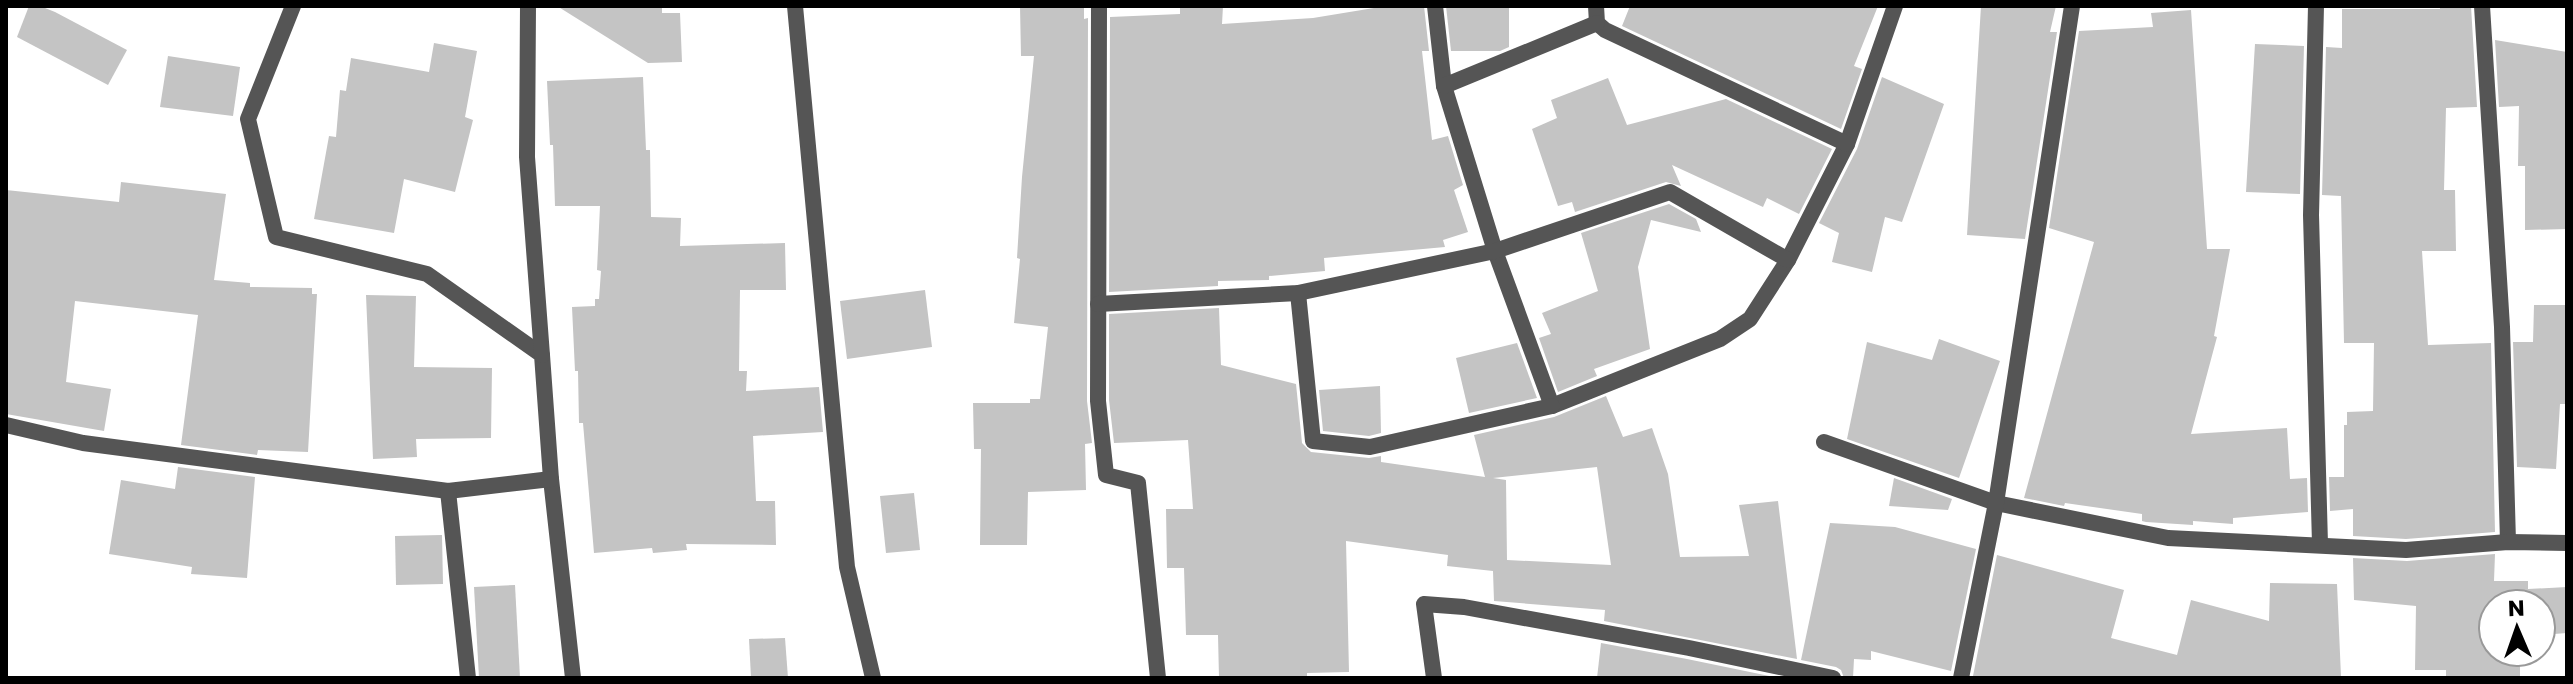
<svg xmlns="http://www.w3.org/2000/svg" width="2573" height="684" viewBox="0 0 2573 684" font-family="Poppins,sans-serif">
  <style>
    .building { fill: #c4c4c4; fill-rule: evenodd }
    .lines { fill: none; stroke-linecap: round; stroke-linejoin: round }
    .minor { stroke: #555; stroke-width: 16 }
  </style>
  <rect width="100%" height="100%" fill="#fff"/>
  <g class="building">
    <polygon points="29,6 40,6 55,12 127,50 108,85 17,37"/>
    <polygon points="557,6 662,6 662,13 680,13 682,62 648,63"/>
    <polygon points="1020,6 1084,6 1084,19 1088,18 1087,401 1092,443 1085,444 1086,490 1028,492 1027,545 980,545 981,449 974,449 973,403 1030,403 1030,399 1040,399 1048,327 1014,323 1020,259 1017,258 1022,177 1034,56 1021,56"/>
    <polygon points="1180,6 1223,6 1222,24 1313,18 1386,6 1424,6 1429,51 1422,51 1432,140 1448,136 1463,185 1454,190 1468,232 1443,240 1445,247 1324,258 1325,271 1269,276 1269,280 1218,281 1218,286 1109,292 1110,17 1180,14"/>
    <polygon points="1446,6 1509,6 1509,47 1500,51 1451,51"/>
    <polygon points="1630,6 1878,6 1854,66 1862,69 1841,129 1622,26"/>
    <polygon points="1981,6 2056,6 2050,32 2057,32 2025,239 1967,235"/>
    <polygon points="2440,6 2471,6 2477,107 2446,108 2444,190 2455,190 2456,251 2422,251 2428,345 2491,343 2495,532 2406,539 2353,536 2353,509 2330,511 2329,477 2344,477 2344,425 2347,425 2347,412 2373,411 2374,343 2344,343 2341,196 2322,195 2326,47 2342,48 2342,9 2440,9"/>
    <polygon points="2191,10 2207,249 2230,249 2214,336 2217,337 2191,434 2287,428 2290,479 2307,478 2308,512 2233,518 2233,524 2193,521 2193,525 2146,522 2142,521 2142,514 2065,503 2064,506 2024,498 2094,242 2049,228 2079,31 2153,27 2151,13"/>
    <polygon points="2495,40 2567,52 2567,229 2525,230 2525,166 2518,166 2519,106 2499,107"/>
    <polygon points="434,43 477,51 465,117 473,120 455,192 404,179 394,233 314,219 329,136 336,137 340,90 346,91 351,58 429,72"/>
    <polygon points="2255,44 2304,46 2300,194 2246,192"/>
    <polygon points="168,56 240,67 233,116 160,107"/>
    <polygon points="643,77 646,150 650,150 651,217 681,218 680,246 785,243 786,290 740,290 739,371 747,371 746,391 819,387 823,432 753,436 756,501 775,501 776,545 686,544 687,550 653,553 652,548 594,553 583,423 579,423 578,371 575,371 572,307 595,306 595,299 599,299 601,271 597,270 600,206 555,206 553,145 550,145 547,81"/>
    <polygon points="1882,77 1944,104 1902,222 1885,217 1872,272 1832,262 1839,233 1819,223 1857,149"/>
    <polygon points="1608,78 1627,125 1726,99 1832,149 1799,214 1767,198 1763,207 1672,165 1681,186 1666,182 1575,212 1572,202 1558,206 1532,129 1557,118 1551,100"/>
    <polygon points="121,182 226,194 214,280 250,283 250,287 312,288 312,294 317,294 308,452 258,450 257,455 181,445 198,315 75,301 66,382 111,389 104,431 6,414 6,190 119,202"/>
    <polygon points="1669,204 1696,219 1701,232 1651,220 1638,267 1650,349 1594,369 1597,376 1558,392 1539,338 1551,334 1542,313 1598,291 1581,233"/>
    <polygon points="925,290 932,347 847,359 840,301"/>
    <polygon points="366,295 416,296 414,367 492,368 491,438 416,439 417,457 373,459"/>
    <polygon points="2534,305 2567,305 2567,404 2560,404 2556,469 2517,467 2513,342 2533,342"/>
    <path d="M 1219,308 L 1221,365 L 1296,384 L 1302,443 L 1311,452 L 1369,458 L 1381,456 L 1381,462 L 1485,477 L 1474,435 L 1554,417 L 1606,396 L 1623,437 L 1652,428 L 1668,474 L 1680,557 L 1749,556 L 1739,505 L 1778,501 L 1797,659 L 1604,621 L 1605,610 L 1494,601 L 1493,571 L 1447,566 L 1448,555 L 1346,541 L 1349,672 L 1307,673 L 1307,678 L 1219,678 L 1218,635 L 1186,635 L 1184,568 L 1167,568 L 1166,509 L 1193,509 L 1188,440 L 1114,443 L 1109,400 L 1109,314 ZM 1597,467 L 1611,565 L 1507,560 L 1506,480 L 1493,478 Z"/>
    <polygon points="1939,339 2000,361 1959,478 1847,439 1867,342 1932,360"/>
    <polygon points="1517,343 1537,398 1469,413 1456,358"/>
    <polygon points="1380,386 1381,433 1369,436 1323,431 1319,390"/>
    <polygon points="178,467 255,477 247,578 191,574 192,567 109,554 121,480 175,489"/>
    <polygon points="1894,478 1952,499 1948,510 1889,506"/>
    <polygon points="914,493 920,550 886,553 880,496"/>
    <polygon points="1830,523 1895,527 1976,549 1951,671 1871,651 1871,660 1854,659 1853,678 1844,678 1841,670 1836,667 1801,660"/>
    <polygon points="442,535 443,584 396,585 395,536"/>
    <polygon points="2495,554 2494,581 2528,581 2528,589 2567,587 2567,633 2541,635 2541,604 2493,604 2493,652 2520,652 2520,678 2446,678 2446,670 2415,670 2416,606 2354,600 2353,558 2407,561"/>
    <polygon points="1997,555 2124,590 2111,638 2177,655 2191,600 2269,621 2270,583 2337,584 2341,677 1973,676"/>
    <polygon points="515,585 520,678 479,678 474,587"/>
    <polygon points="785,638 788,678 751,678 749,639"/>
    <polygon points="1601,643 1687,659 1779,678 1597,678"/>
  </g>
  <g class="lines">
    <g class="minor">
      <polyline points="293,6 248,119 276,237 427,274 542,355 551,479 573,678"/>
      <polyline points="528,6 527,157 542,355"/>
      <polyline points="795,6 847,567 873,678"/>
      <polyline points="1099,6 1098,401 1106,475 1138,483 1158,678"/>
      <polyline points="1435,6 1444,86 1495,251 1552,406 1720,339 1750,319 1788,260 1847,144 1895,6"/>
      <polyline points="1596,6 1597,23 1605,30 1847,144"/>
      <polyline points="2316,6 2311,215 2320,544"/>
      <polyline points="2482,6 2502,327 2508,542"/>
      <polyline points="1444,86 1597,23"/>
      <polyline points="1298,293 1313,441 1370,447 1552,406"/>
      <polyline points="1098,304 1298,293 1495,251 1670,192 1788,260"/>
      <polyline points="6,425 83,443 448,491 551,479"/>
      <polyline points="1824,442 1996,503 2168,538 2406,550 2508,542 2567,543"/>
      <polyline points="448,491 468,678"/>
      <polyline points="1434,678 1424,604 1464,607 1689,648 1833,678"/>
      <polyline points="1961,678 1996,503 2072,6"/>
    </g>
  </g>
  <rect width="2573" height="684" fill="none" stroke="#000000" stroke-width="16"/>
  <g transform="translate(2517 628) rotate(358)"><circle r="38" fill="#ffffff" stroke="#999999" stroke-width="2"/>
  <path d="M0-6L14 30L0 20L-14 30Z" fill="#000000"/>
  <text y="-12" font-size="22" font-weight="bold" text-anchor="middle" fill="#000000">N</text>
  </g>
</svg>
